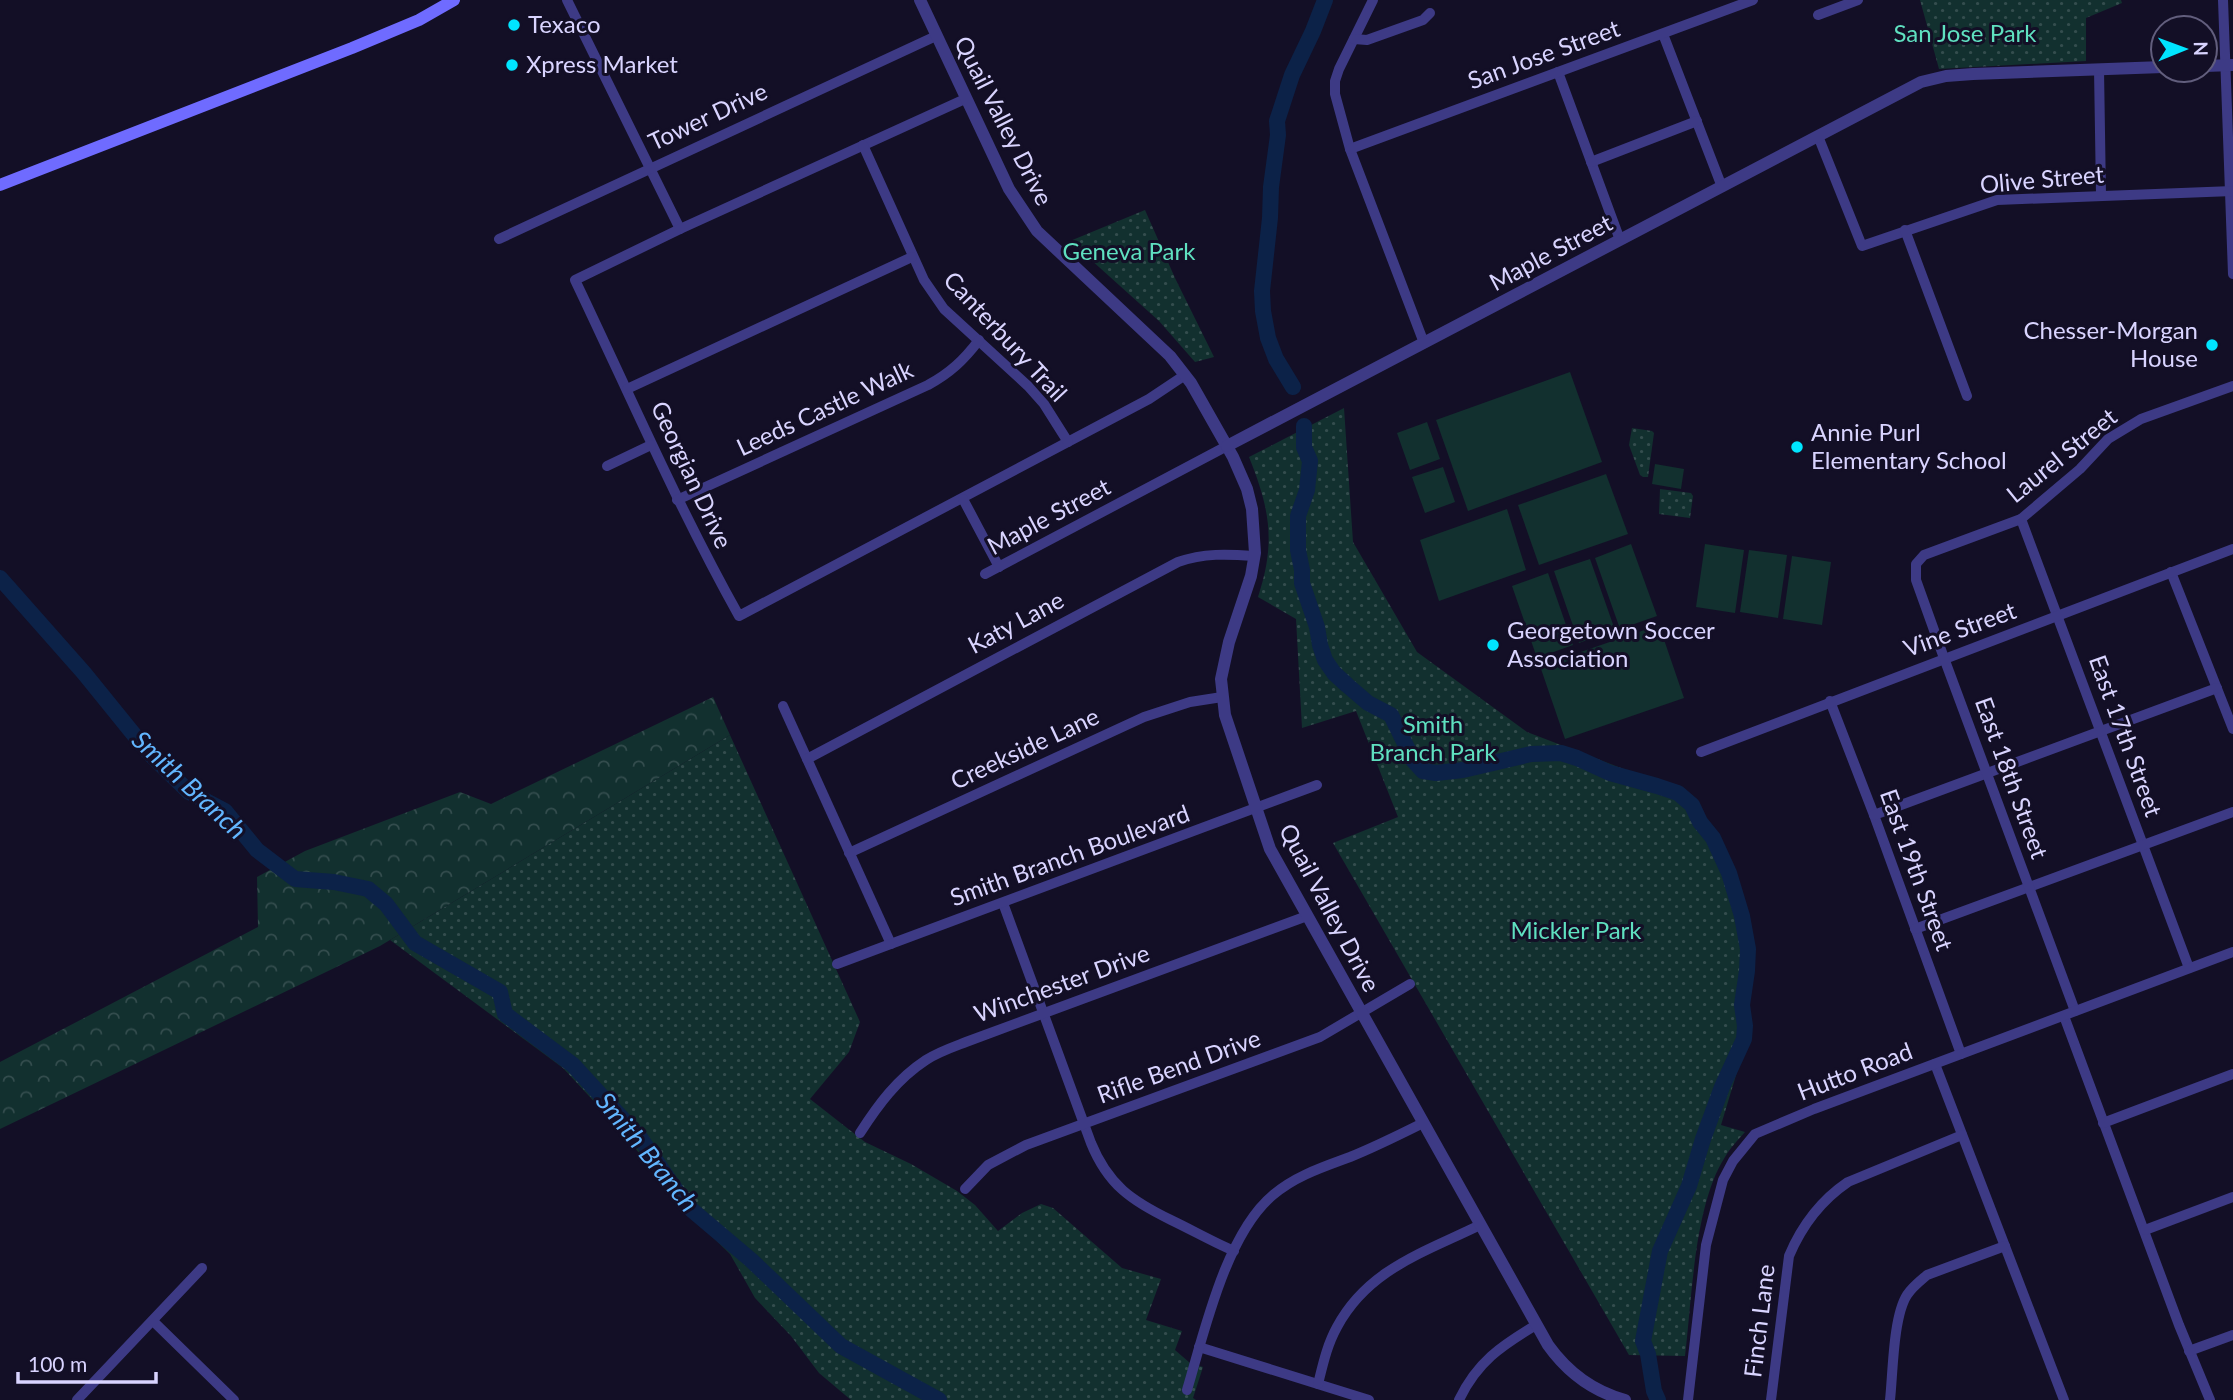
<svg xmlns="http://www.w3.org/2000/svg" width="2233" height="1400" viewBox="0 0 2233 1400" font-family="Lato,sans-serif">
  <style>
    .green { fill: url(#green-dots) }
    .forest { fill: url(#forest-crowns) }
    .pitch { fill: #12302f }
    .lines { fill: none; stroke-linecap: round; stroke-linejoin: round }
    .river { stroke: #0c2248; stroke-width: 16 }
    .minor { stroke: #3d3a85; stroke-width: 10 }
    .tertiary { stroke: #3d3a85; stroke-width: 12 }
    .secondary { stroke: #6f6bff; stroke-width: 12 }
    .poi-dot { fill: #00e5ff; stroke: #130f26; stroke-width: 2.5 }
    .labels { text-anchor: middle; stroke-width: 6; stroke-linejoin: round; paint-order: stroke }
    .poi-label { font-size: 24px; fill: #d9d4ff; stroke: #130f26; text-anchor: start }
    .park-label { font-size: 24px; fill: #5fe0c0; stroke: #130f26 }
    .street-label { font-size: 24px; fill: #d9d4ff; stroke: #130f26 }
    .water-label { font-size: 26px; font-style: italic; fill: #62b6ff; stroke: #130f26 }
  </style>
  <defs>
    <pattern id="green-dots" width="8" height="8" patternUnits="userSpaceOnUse" patternTransform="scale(1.75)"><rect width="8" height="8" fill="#12302f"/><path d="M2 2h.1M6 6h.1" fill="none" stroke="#344d4e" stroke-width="1.8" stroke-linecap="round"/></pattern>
    <pattern id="forest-crowns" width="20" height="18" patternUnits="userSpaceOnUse" patternTransform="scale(1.75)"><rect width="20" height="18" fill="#12302f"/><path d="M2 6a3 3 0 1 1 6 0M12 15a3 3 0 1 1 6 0" fill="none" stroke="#344d4e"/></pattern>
  </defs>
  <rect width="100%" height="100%" fill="#130f26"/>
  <g class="green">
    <polygon points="1920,0 2121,0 2122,3 2086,18 2086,61 1939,69"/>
    <polygon points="1145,210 1175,278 1214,357 1195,362 1159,321 1070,241"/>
    <path d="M 1344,408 L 1353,542 L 1417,652 L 1527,732 L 1676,789 L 1711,828 L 1733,873 L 1751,940 L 1749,1032 L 1721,1125 L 1745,1132 C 1738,1140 1730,1148 1725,1157 C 1694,1205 1692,1299 1685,1356 L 1629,1355 L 1333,843 L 1398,817 L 1356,711 L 1302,728 L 1296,619 L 1258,597 C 1276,543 1270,509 1249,457 Z"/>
    <polygon points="1632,428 1652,431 1654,433 1648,477 1643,477 1640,475 1629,445"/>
    <polygon points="1660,489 1691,493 1693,496 1690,518 1659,514"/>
    <polygon points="730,735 860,1022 849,1052 810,1099 865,1142 911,1164 957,1191 975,1205 998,1231 1022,1213 1041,1204 1053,1208 1122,1268 1161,1279 1146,1320 1182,1331 1175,1350 1190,1363 1203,1367 1193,1398 1196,1400 851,1400 819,1373 791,1336 755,1298 730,1254 673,1199 627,1137 563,1068 390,940"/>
  </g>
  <polygon class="forest" points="713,697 730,735 380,946 0,1129 0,1062 258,927 257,877 305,851 460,792 491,804"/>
  <g class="pitch">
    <polygon points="1570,372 1602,462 1468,511 1436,420"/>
    <polygon points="1427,422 1440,459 1410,470 1397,433"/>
    <polygon points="1655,464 1684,469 1681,489 1652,484"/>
    <polygon points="1443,467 1455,502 1425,513 1412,477"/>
    <polygon points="1606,474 1628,534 1539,565 1518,505"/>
    <polygon points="1507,509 1526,570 1439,601 1420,540"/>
    <polygon points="1631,544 1657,616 1620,629 1595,558"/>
    <polygon points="1705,544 1744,550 1735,613 1696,607"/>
    <polygon points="1749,550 1787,555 1778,618 1740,612"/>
    <polygon points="1792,556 1831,562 1822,625 1783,619"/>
    <polygon points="1590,559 1615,630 1579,643 1554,571"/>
    <polygon points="1548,573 1573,645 1537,658 1512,586"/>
    <polygon points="1659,625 1684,698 1565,739 1540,666"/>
  </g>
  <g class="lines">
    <g class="river">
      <polyline points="1293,387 1276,359 1268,338 1263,311 1262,291 1270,218 1271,187 1278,135 1277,121 1292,75 1313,31 1325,0"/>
      <polyline points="1304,426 1304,447 1310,461 1307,490 1298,516 1298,550 1302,570 1302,583 1317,627 1320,645 1325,660 1334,673 1347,685 1368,703 1391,715 1413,760 1423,771 1436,773 1463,770 1531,754 1561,753 1577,758 1610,773 1657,786 1678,793 1692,805 1700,822 1713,838 1729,873 1742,916 1748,949 1747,971 1742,1005 1745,1026 1744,1039 1722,1087 1703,1139 1689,1186 1660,1251 1643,1341 1648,1354 1654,1391 1658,1400"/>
      <polyline points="0,578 84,673 148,752 189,792 225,811 257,850 295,879 334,882 368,889 386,904 415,943 500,992 505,1014 573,1065 641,1139 686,1205 751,1260 841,1346 939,1400"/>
    </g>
    <g class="minor">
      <polyline points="567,0 680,229"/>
      <polyline points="1373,0 1339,69 1335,81 1335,94 1350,149 1424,343"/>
      <polyline points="2223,0 2233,274"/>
      <polyline points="1818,15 1858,0"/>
      <polyline points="1663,34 1722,187"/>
      <polyline points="1354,39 1367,40 1423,20 1430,13"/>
      <polyline points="2099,69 2101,195"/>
      <polyline points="1558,72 1620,240"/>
      <path d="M 965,99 L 680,229 L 575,280 C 629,393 678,507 739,616 L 1149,399 L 1185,375"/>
      <polyline points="1818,136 1862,246 1997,200 2233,191"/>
      <polyline points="863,145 924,280 944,309 1028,386 1044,404 1068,442"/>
      <polyline points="1350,149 1753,0"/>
      <polyline points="1591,162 1697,121"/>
      <polyline points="1905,230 1967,396"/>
      <polyline points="499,239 936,36"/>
      <polyline points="627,389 912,257"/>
      <polyline points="607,466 651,445"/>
      <polyline points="963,499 999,567"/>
      <path d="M 677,500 L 928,385 C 950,373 964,360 979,340"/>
      <polyline points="2021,519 2189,968"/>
      <polyline points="2171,572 2233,729"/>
      <polyline points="985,574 1227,446"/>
      <polyline points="1830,701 1874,815 1961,1054"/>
      <polyline points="783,706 891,944"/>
      <polyline points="1701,752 2233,549"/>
      <path d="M 807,759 L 1178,562 C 1204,553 1227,554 1254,556"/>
      <polyline points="1874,815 2217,688"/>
      <polyline points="849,853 1144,717 1190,702 1222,697"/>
      <path d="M 1003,903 L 1091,1143 C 1108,1185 1132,1201 1171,1220 C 1192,1230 1213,1242 1234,1251"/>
      <polyline points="1915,929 2233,812"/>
      <polyline points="837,964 1317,785"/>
      <polyline points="2075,1011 1944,658 1916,580 1916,564 1924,555 2021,519 2080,469 2108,439 2141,419 2233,386"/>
      <polyline points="2064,1016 2179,1325 2210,1400"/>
      <polyline points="1935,1064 2064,1400"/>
      <polyline points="2103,1123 2233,1074"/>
      <path d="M 860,1133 C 878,1105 897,1079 926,1060 C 938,1052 953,1047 966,1042 L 1307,916"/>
      <polyline points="965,1189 988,1165 1026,1145 1320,1037 1410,984"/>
      <polyline points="2145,1230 2233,1197"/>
      <polyline points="153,1321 234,1400"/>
      <polyline points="1199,1347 1369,1400"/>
      <polyline points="2189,1351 2233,1335"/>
      <path d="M 1318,1384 C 1323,1364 1327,1345 1337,1327 C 1368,1269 1425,1252 1480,1225"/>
      <path d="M 1187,1390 C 1204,1333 1226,1234 1273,1195 C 1295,1176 1323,1167 1350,1157 C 1375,1147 1399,1135 1423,1123"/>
      <polyline points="77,1400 202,1268"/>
      <path d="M 1459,1400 C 1477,1362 1501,1346 1536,1325"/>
      <polyline points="1688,1400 1706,1245 1723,1180 1733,1161 1755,1134 1814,1109 2233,952"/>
      <path d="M 1771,1400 L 1789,1256 C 1802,1225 1820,1201 1848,1182 L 1962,1135"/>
      <path d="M 1890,1400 C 1893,1373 1893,1317 1907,1295 C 1912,1287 1920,1281 1927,1275 L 2005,1246"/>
    </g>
    <g class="tertiary">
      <path d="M 920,0 L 1009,189 L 1037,231 L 1170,356 L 1191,383 L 1233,457 L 1247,489 L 1252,509 L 1255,553 L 1251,576 L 1229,642 L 1221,679 L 1225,715 L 1270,849 L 1548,1345 C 1568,1373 1592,1391 1625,1400"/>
      <polyline points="2205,66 2233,65"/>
      <polyline points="1227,446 1921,82 1946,76 1973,74 2163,67"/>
    </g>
    <polyline class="secondary" points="0,185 352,48 419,20 454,0"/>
  </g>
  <g class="poi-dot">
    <circle cx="514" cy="25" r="7"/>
    <circle cx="512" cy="65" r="7"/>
    <circle cx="2212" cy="345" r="7"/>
    <circle cx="1797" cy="447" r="7"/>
    <circle cx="1493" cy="645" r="7"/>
  </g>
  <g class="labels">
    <g class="poi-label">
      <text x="528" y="33">Texaco</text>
      <text x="526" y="73">Xpress Market</text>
      <text x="2198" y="339" text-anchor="end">Chesser-Morgan<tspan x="2198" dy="28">House</tspan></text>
      <text x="1811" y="441">Annie Purl<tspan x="1811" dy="28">Elementary School</tspan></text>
      <text x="1507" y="639">Georgetown Soccer<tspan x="1507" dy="28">Association</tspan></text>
    </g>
    <g class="park-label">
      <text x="1965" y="42">San Jose Park</text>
      <text x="1129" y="260">Geneva Park</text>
      <text x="1433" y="733">Smith<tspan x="1433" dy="28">Branch Park</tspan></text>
      <text x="1576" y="939">Mickler Park</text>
    </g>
    <g class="street-label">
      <text transform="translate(1544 55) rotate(-20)" y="8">San Jose Street</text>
      <text transform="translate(708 117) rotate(-25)" y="8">Tower Drive</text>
      <text transform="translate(1003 121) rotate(63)" y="8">Quail Valley Drive</text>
      <text transform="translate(2042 180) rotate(-5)" y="8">Olive Street</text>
      <text transform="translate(1551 253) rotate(-28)" y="8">Maple Street</text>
      <text transform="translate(1005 337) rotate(47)" y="8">Canterbury Trail</text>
      <text transform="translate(825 409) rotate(-25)" y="8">Leeds Castle Walk</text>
      <text transform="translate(2062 456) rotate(-39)" y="8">Laurel Street</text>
      <text transform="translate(691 475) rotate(65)" y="8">Georgian Drive</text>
      <text transform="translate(1049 517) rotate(-28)" y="8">Maple Street</text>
      <text transform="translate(1016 623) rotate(-28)" y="8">Katy Lane</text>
      <text transform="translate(1960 630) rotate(-20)" y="8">Vine Street</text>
      <text transform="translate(2125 736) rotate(70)" y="8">East 17th Street</text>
      <text transform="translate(1025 749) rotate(-25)" y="8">Creekside Lane</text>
      <text transform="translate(2011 778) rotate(70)" y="8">East 18th Street</text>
      <text transform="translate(1070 856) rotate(-20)" y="8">Smith Branch Boulevard</text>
      <text transform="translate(1916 870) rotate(70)" y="8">East 19th Street</text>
      <text transform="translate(1329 908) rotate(62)" y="8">Quail Valley Drive</text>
      <text transform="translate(1062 984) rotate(-20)" y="8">Winchester Drive</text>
      <text transform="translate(1179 1067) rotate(-20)" y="8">Rifle Bend Drive</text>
      <text transform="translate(1855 1072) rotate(-21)" y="8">Hutto Road</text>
      <text transform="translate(1760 1321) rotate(-83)" y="8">Finch Lane</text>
    </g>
    <g class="water-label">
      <text transform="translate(189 785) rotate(43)" y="9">Smith Branch</text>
      <text transform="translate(647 1152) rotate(51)" y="9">Smith Branch</text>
    </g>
  </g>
  <g transform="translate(2184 49) rotate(89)"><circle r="33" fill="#130f26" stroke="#625e7d" stroke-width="2"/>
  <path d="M0-5L12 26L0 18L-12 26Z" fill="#00e5ff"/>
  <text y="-10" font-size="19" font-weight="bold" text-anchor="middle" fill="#d9d4ff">N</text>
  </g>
  <path d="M18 1372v10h138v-10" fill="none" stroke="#d9d4ff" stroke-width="3.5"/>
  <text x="28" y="1372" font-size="21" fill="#d9d4ff" stroke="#130f26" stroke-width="5" paint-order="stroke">100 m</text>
</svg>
